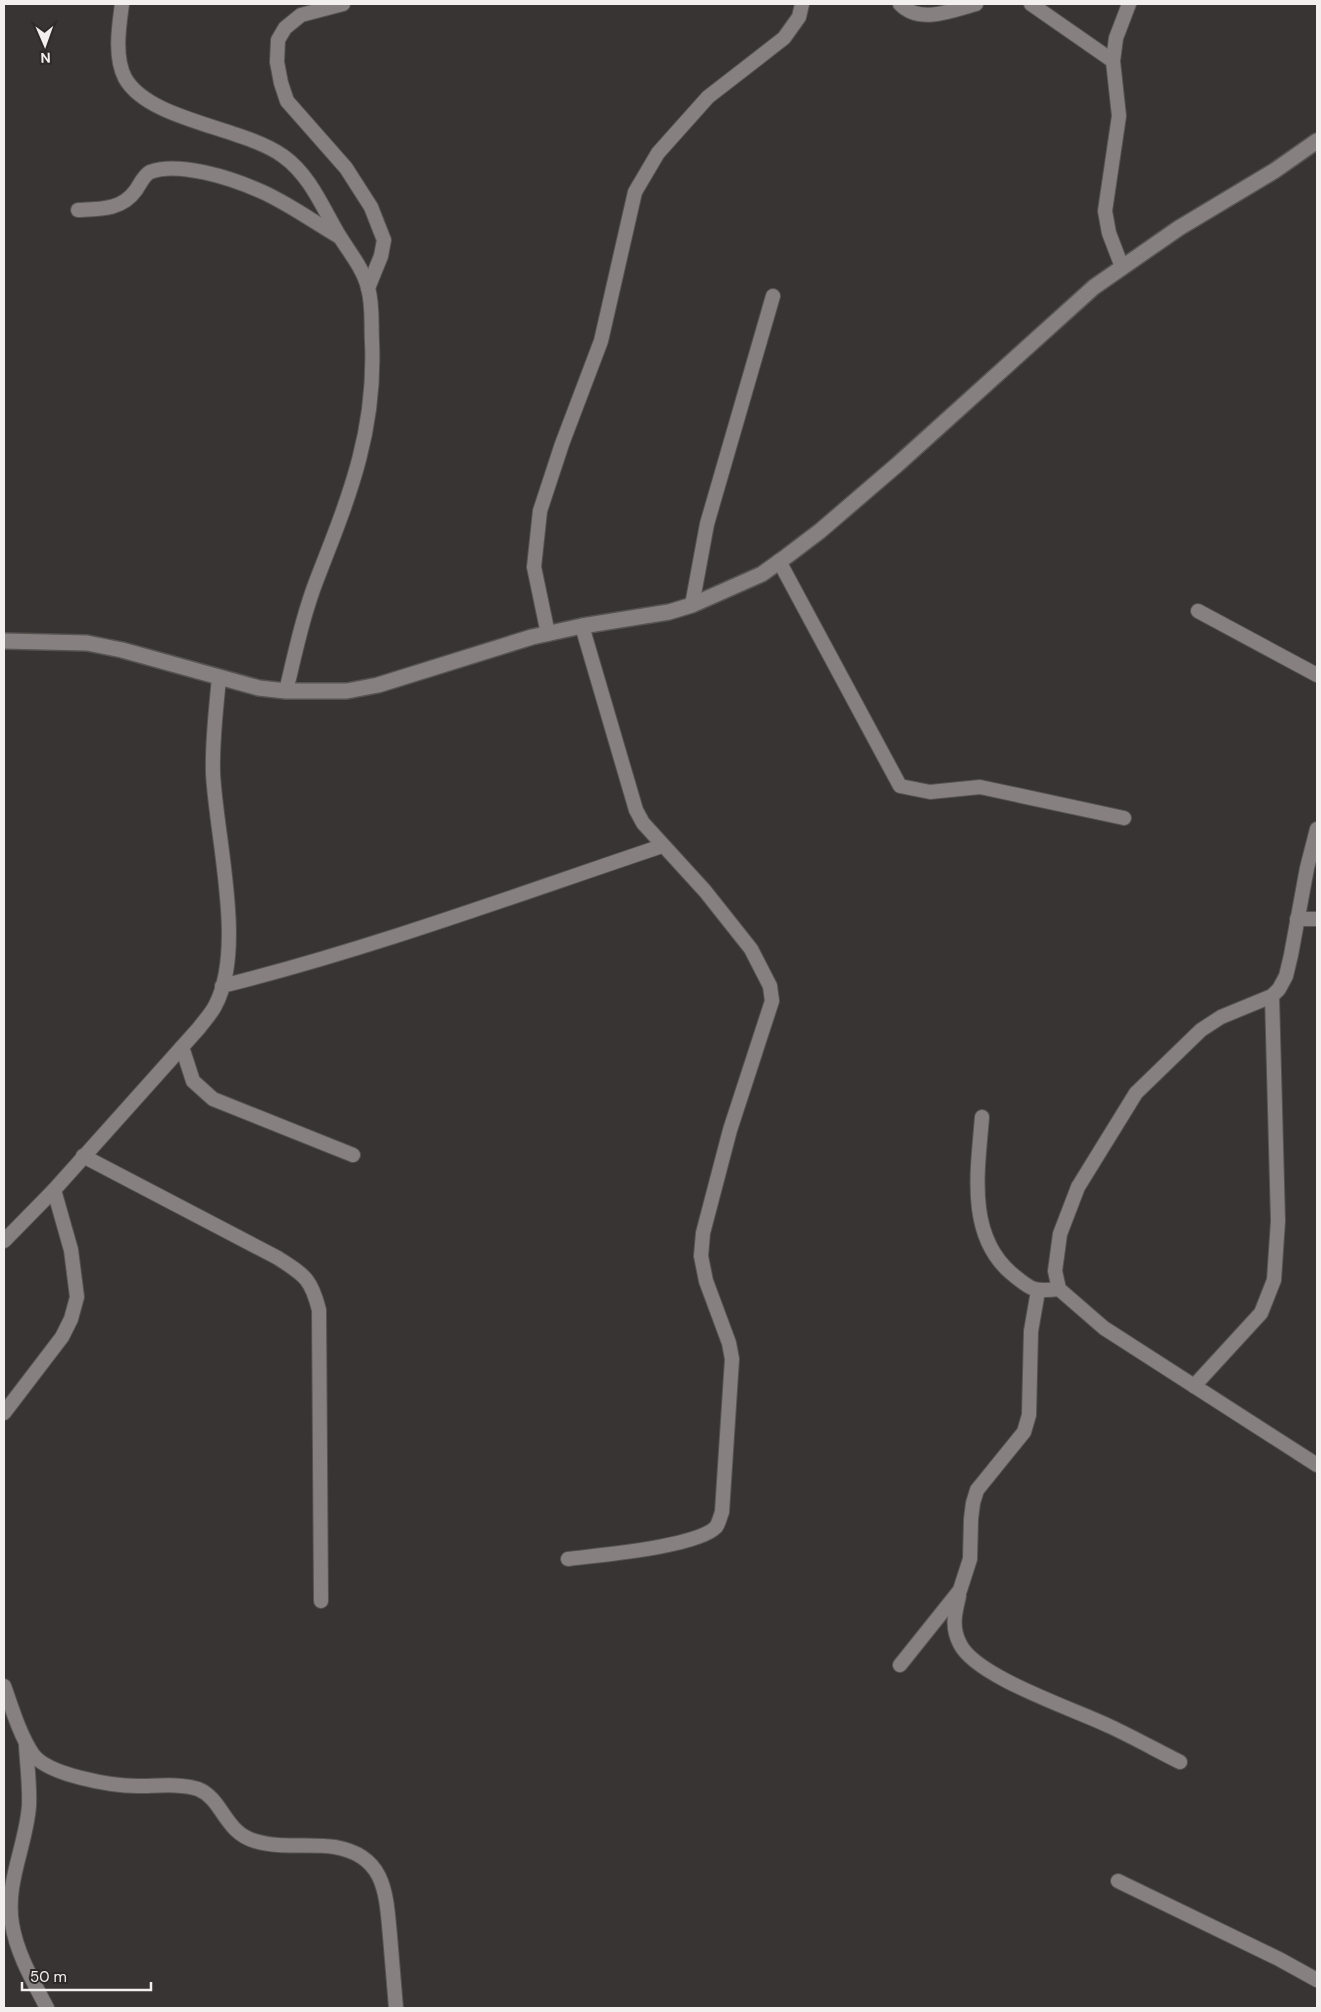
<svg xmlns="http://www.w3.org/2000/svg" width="1321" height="2012" viewBox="0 0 1321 2012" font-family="'DM Sans',sans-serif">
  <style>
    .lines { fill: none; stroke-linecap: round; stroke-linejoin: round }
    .street-casing { stroke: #565351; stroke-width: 16 }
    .secondary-casing { stroke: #565351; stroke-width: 18 }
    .street { stroke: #868180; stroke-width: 14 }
    .secondary { stroke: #868180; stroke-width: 15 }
  </style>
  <rect width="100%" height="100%" fill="#383433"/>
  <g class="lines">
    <g class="street-casing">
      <g id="street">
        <path d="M 122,4 C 119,26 114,57 125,78 C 149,121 243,127 283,156 C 311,176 323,209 340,237 C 350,253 364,270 368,288 C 373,305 371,324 372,342 C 376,432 349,497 317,579 C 303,615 295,654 286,691"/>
        <polyline points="343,4 301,15 285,28 278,40 277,62 281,83 287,101 346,168 371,207 380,230 384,240 381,256 368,288"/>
        <path d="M 900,4 C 920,25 953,10 976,4"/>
        <polyline points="1031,4 1113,61"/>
        <path d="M 78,210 C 100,209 122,210 136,190 C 140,184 144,175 150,172 C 178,161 231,178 258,190 C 285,201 312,221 338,236"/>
        <polyline points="1122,267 1109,233 1105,211 1119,116 1113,61 1116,38 1129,4"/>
        <polyline points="779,561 900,786 930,792 980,787 1124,818"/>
        <polyline points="692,605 707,524 773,296"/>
        <polyline points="1198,611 1317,675"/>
        <polyline points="548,634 534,567 540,511 562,444 601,341 635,192 658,153 708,97 784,38 799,17 802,4"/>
        <polyline points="1317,829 1307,868 1291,955 1286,976 1279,989 1272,996 1221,1017 1201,1030 1136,1093 1078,1187 1060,1234 1055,1271 1059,1289 1104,1328 1317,1465"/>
        <polyline points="1297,919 1317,919"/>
        <path d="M 222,986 C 371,949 516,895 662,846"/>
        <polyline points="182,1047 193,1081 213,1099 353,1155"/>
        <path d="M 982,1117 C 978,1169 966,1234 1011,1273 C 1031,1290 1034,1292 1059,1289"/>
        <path d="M 83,1156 L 278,1258 C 304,1275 311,1278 319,1310 L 321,1601"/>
        <path d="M 4,1241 L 54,1190 L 199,1028 C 204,1021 211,1014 215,1006 C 246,949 216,837 213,773 C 212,742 216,710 219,678"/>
        <polyline points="1194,1386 1261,1313 1274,1280 1278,1221 1272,996"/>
        <polyline points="4,1413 62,1337 71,1319 77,1297 71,1250 54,1190"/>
        <path d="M 568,1559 C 598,1555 697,1547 716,1527 C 719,1523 720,1517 722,1512 L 732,1359 L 729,1343 L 706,1281 L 701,1256 L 703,1233 L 730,1130 L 772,1001 L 770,986 L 751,949 L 705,891 L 643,823 L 636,810 L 582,626"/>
        <path d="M 959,1596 C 955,1613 951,1627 960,1644 C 976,1677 1074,1709 1109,1726 C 1133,1737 1156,1750 1180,1762"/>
        <polyline points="900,1665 960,1590 970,1559 971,1519 973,1503 977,1490 1024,1432 1029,1415 1031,1331 1038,1291"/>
        <path d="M 4,1686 C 12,1708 19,1733 32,1753 C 46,1775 112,1786 138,1786 C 156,1786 180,1783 198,1789 C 223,1799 224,1832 255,1841 C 281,1849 309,1843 335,1847 C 386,1856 386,1894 390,1936 C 392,1960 394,1984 396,2008"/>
        <path d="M 26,1745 C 27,1765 30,1786 29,1806 C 26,1846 5,1883 12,1924 C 17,1954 33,1981 47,2008"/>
        <polyline points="1118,1881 1279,1959 1317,1980"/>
      </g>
    </g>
    <g class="secondary-casing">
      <polyline id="secondary" points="4,641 87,643 122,650 259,688 286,691 347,691 378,685 532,637 582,626 669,612 692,605 762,574 787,556 820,531 898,464 1094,287 1179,228 1274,171 1317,141"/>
    </g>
    <use href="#street" class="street"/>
    <use href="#secondary" class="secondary"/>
  </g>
  <rect width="1321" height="2012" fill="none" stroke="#f2efee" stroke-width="10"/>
  <g transform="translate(45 45) rotate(178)" stroke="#2e2a29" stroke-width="4" paint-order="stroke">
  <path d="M0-4L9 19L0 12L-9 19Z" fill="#f2efee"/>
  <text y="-8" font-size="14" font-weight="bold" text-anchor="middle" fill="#f2efee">N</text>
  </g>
  <path d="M22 1982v8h129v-8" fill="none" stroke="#f2efee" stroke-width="2.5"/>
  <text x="30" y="1982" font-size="15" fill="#f2efee" stroke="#2e2a29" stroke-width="4" paint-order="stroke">50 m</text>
</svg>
